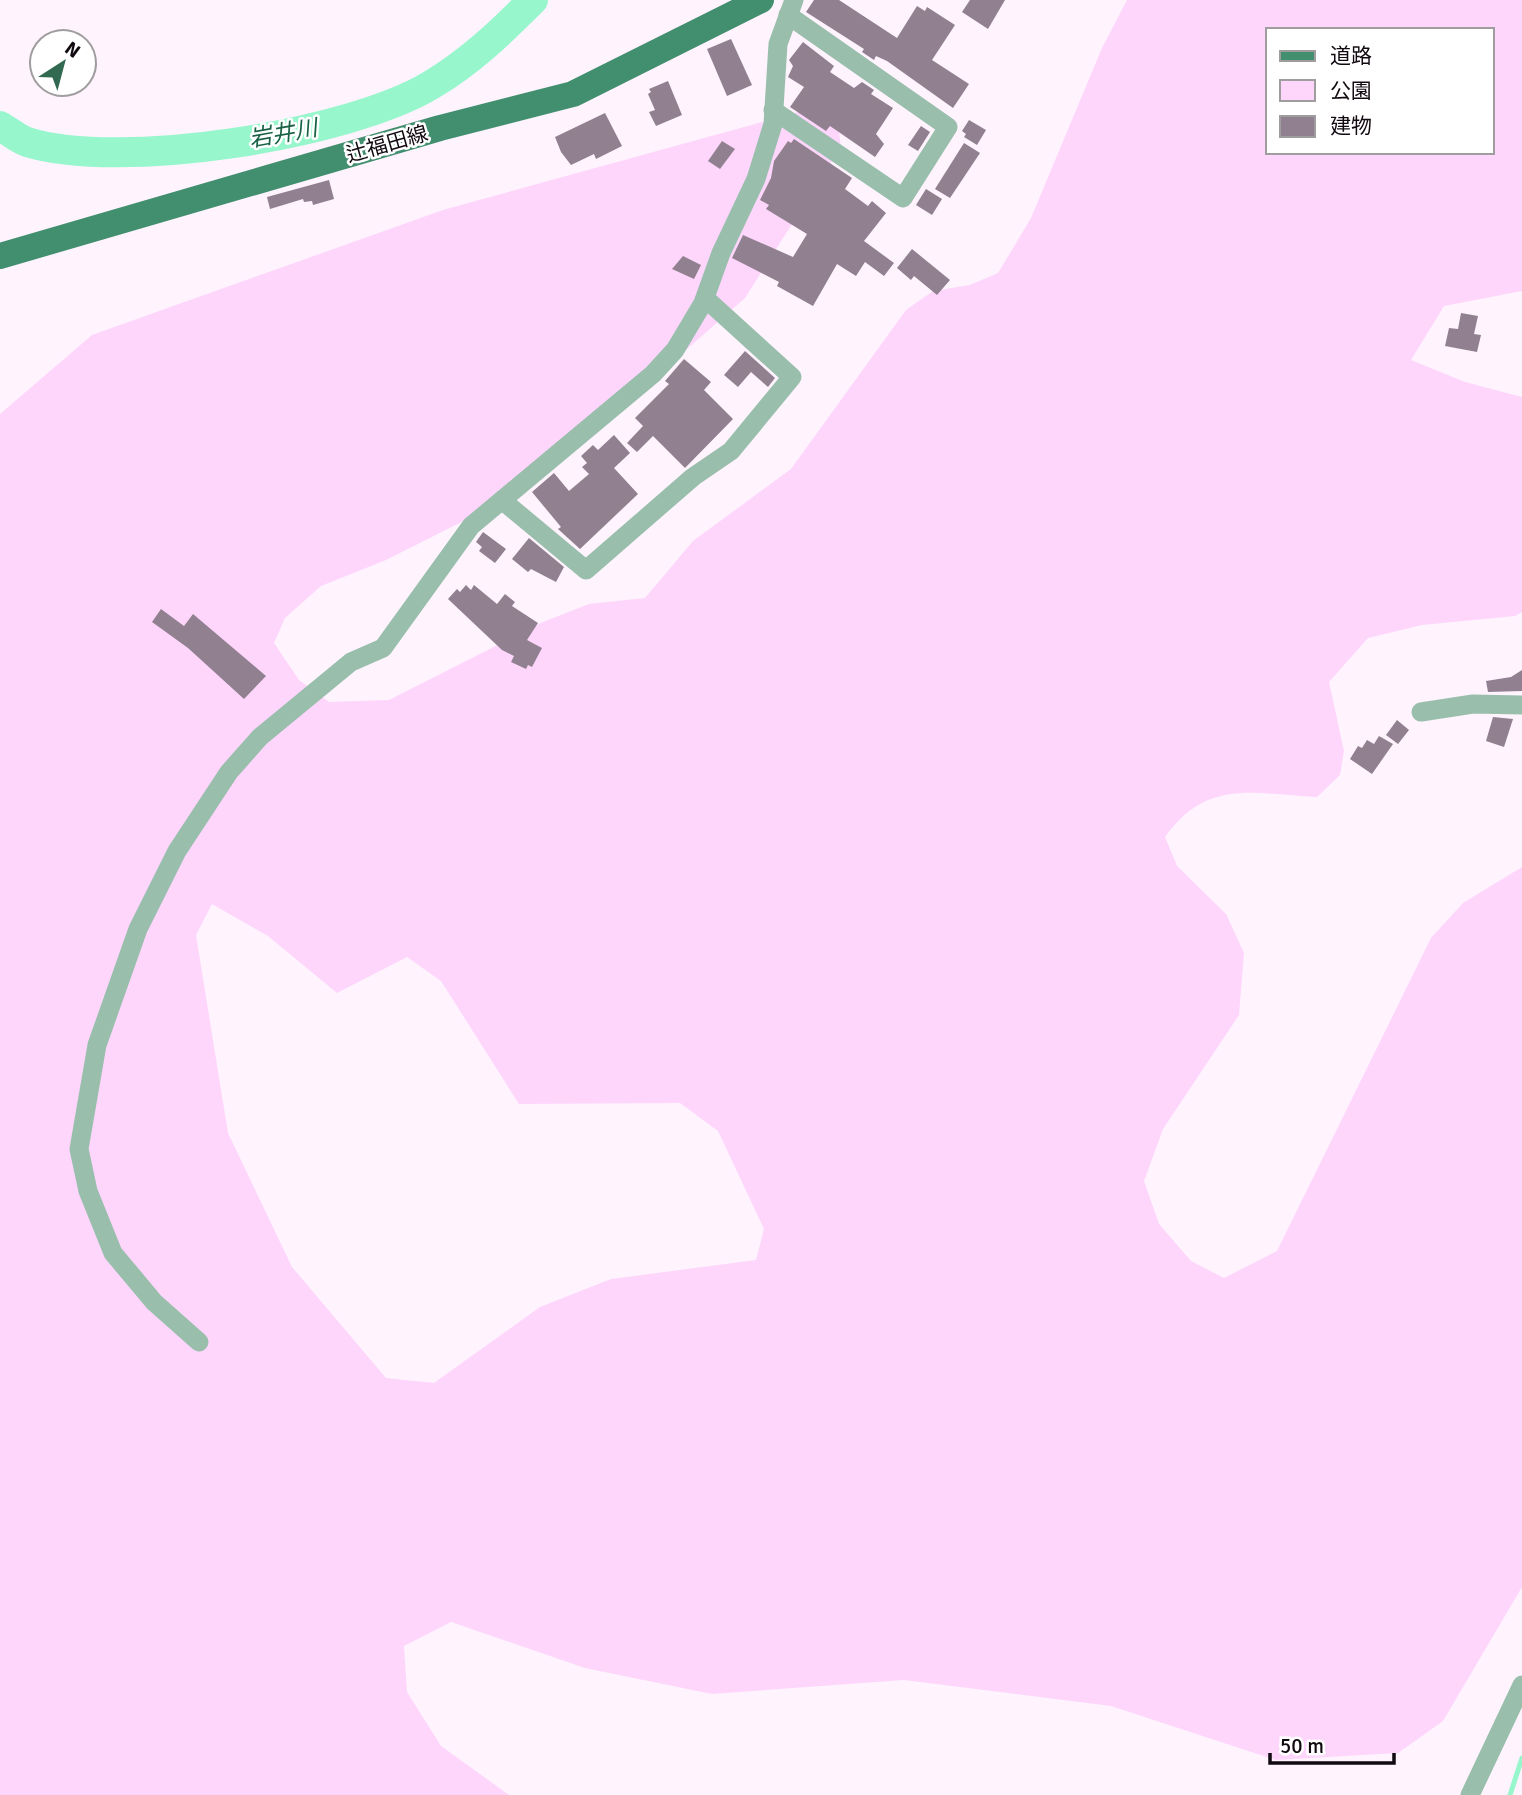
<svg xmlns="http://www.w3.org/2000/svg" width="1522" height="1795" viewBox="0 0 1522 1795" font-family="Signika,'Noto Sans JP',sans-serif">
  <style>
    .green { fill: #fed6fc; fill-rule: evenodd }
    .lines { fill: none; stroke-linecap: round; stroke-linejoin: round }
    .stream { stroke: #97f6cb; stroke-width: 5 }
    .river { stroke: #97f6cb; stroke-width: 30 }
    .building { fill: #918090 }
    .minor { stroke: #99bfac; stroke-width: 19 }
    .major { stroke: #418f6e; stroke-width: 26 }
    .labels { text-anchor: middle; stroke-width: 5; stroke-linejoin: round; paint-order: stroke }
    .street-label { font-size: 21px; fill: #110a10; stroke: #fff }
    .water-label { font-size: 23px; font-style: italic; fill: #1a6246; stroke: #fff }
  </style>
  <rect width="100%" height="100%" fill="#fff3fe"/>
  <path class="green" d="M 1127,0 L 1522,0 L 1522,291 L 1444,306 L 1411,360 L 1465,382 L 1522,397 L 1522,612 L 1515,616 L 1422,625 L 1368,638 L 1329,682 L 1344,751 L 1340,775 L 1317,797 C 1254,794 1207,778 1165,837 L 1177,866 L 1226,914 L 1244,953 L 1239,1015 L 1163,1129 L 1144,1181 L 1159,1224 L 1191,1261 L 1224,1278 L 1277,1251 L 1431,938 L 1463,903 L 1522,867 L 1522,1587 L 1443,1721 L 1398,1753 L 1276,1760 L 1111,1706 L 904,1680 L 712,1694 L 585,1668 L 451,1622 L 404,1646 L 407,1692 L 441,1746 L 509,1795 L 0,1795 L 0,414 L 92,335 L 443,210 L 802,111 L 838,124 L 841,147 L 745,298 L 529,488 L 386,560 L 321,586 L 285,618 L 274,643 L 299,680 L 329,702 L 389,700 L 543,622 L 589,604 L 645,598 L 693,541 L 791,469 L 906,310 L 933,291 L 970,285 L 998,273 L 1031,218 L 1102,48 ZM 1268,30 L 1492,30 L 1492,152 L 1268,152 ZM 212,904 L 268,936 L 337,993 L 407,957 L 441,981 L 519,1104 L 680,1103 L 718,1131 L 764,1229 L 756,1260 L 611,1279 L 540,1307 L 434,1383 L 386,1378 L 292,1267 L 228,1133 L 196,935 Z"/>
  <g class="lines">
    <polyline class="stream" points="1510,1795 1522,1758"/>
    <path class="river" d="M 0,126 C 9,131 18,139 27,142 C 120,171 348,135 431,85 C 470,62 501,32 533,0"/>
  </g>
  <g class="building">
    <polygon points="814,0 839,0 897,38 917,6 925,11 927,7 955,25 932,60 969,84 953,108 887,61 876,56 874,60 862,52 864,49 806,12"/>
    <polygon points="970,0 1005,0 988,29 962,12"/>
    <polygon points="731,39 752,85 727,96 707,49"/>
    <polygon points="803,42 834,66 830,72 854,88 862,82 874,90 871,94 893,108 876,134 884,144 875,157 830,126 826,131 790,107 804,87 788,77 793,66 789,60"/>
    <polygon points="668,81 682,115 656,126 649,112 655,110 648,94 651,92 649,89"/>
    <polygon points="605,113 622,146 596,159 594,154 571,165 561,152 555,137"/>
    <polygon points="969,120 986,130 977,145 964,137 966,134 962,131"/>
    <polygon points="921,126 930,132 918,151 908,145"/>
    <polygon points="794,139 852,178 845,189 868,206 872,201 886,213 864,241 894,263 884,276 865,262 856,276 837,264 813,306 777,286 779,282 732,258 743,235 793,257 807,234 766,209 769,205 760,200 771,178 774,161 788,141 791,143"/>
    <polygon points="722,141 735,149 720,169 708,161"/>
    <polygon points="964,143 980,153 950,198 935,189"/>
    <polygon points="329,180 334,199 313,205 312,201 304,202 303,199 270,209 267,197"/>
    <polygon points="926,189 942,199 932,215 916,205"/>
    <polygon points="912,249 950,280 937,295 914,276 911,280 897,268"/>
    <polygon points="683,256 701,265 694,279 672,269"/>
    <polygon points="1461,313 1478,316 1474,334 1481,335 1477,352 1445,346 1449,328 1458,329"/>
    <polygon points="745,351 775,378 768,387 751,372 738,387 724,375"/>
    <polygon points="684,359 711,382 704,390 733,419 685,468 653,436 637,452 627,443 643,426 635,418 669,384 665,381"/>
    <polygon points="614,435 630,453 614,468 638,494 580,549 558,529 561,527 532,492 554,473 569,491 589,474 582,467 587,463 581,456 593,445 598,450"/>
    <polygon points="483,532 506,549 495,563 479,551 482,547 476,542"/>
    <polygon points="529,538 564,567 556,582 531,569 528,572 512,559"/>
    <polygon points="466,585 471,590 474,585 497,604 505,594 515,602 512,606 538,623 527,640 542,648 532,667 528,665 526,669 511,662 514,656 502,650 448,599 457,589 460,592"/>
    <polygon points="161,609 184,626 193,614 266,676 244,699 188,648 152,622"/>
    <polygon points="1522,670 1522,691 1488,692 1486,681 1511,677"/>
    <polygon points="1493,717 1513,719 1504,747 1486,741"/>
    <polygon points="1397,720 1409,730 1398,744 1386,735"/>
    <polygon points="1379,736 1393,744 1372,774 1350,759 1358,746 1362,748 1367,740 1374,744"/>
  </g>
  <g class="lines">
    <g class="minor">
      <polyline points="773,110 903,198 948,127 788,15"/>
      <polyline points="503,501 586,570 693,477 731,451 792,377 705,298"/>
      <polyline points="1421,712 1473,704 1522,705"/>
      <polyline points="199,1342 154,1302 113,1253 88,1191 79,1149 97,1045 138,929 177,851 229,772 260,737 351,662 383,648 471,526 653,374 675,350 703,303 721,253 756,179 773,124 778,44 794,0"/>
      <polyline points="1470,1795 1522,1685"/>
    </g>
    <polyline class="major" points="0,256 440,128 573,94 761,0"/>
  </g>
  <g class="labels">
    <g class="street-label">
      <text transform="translate(387 144) rotate(-16)" y="7">辻福田線</text>
    </g>
    <g class="water-label">
      <text transform="translate(283 133) rotate(-10)" y="8">岩井川</text>
    </g>
  </g>
  <rect x="1266" y="28" width="228" height="126" fill="#ffffff" stroke="#a09d9f" stroke-width="2"/>
  <rect x="1280" y="51" width="35" height="10" fill="#418f6e" stroke="#a09d9f" stroke-width="2"/>
  <text x="1330" y="63" font-size="21" fill="#110a10">道路</text>
  <rect x="1280" y="80" width="35" height="21" fill="#fed6fc" stroke="#a09d9f" stroke-width="2"/>
  <text x="1330" y="98" font-size="21" fill="#110a10">公園</text>
  <rect x="1280" y="116" width="35" height="21" fill="#918090" stroke="#a09d9f" stroke-width="2"/>
  <text x="1330" y="133" font-size="21" fill="#110a10">建物</text>
  <g transform="translate(63 63) rotate(36)"><circle r="33" fill="#ffffff" stroke="#a09d9f" stroke-width="2"/>
  <path d="M0-5L12 26L0 18L-12 26Z" fill="#316951"/>
  <text y="-10" font-size="19" font-weight="bold" text-anchor="middle" fill="#110a10">N</text>
  </g>
  <path d="M1270 1753v10h124v-10" fill="none" stroke="#110a10" stroke-width="3.5"/>
  <text x="1280" y="1753" font-size="21" fill="#110a10" stroke="#ffffff" stroke-width="5" paint-order="stroke">50 m</text>
</svg>
